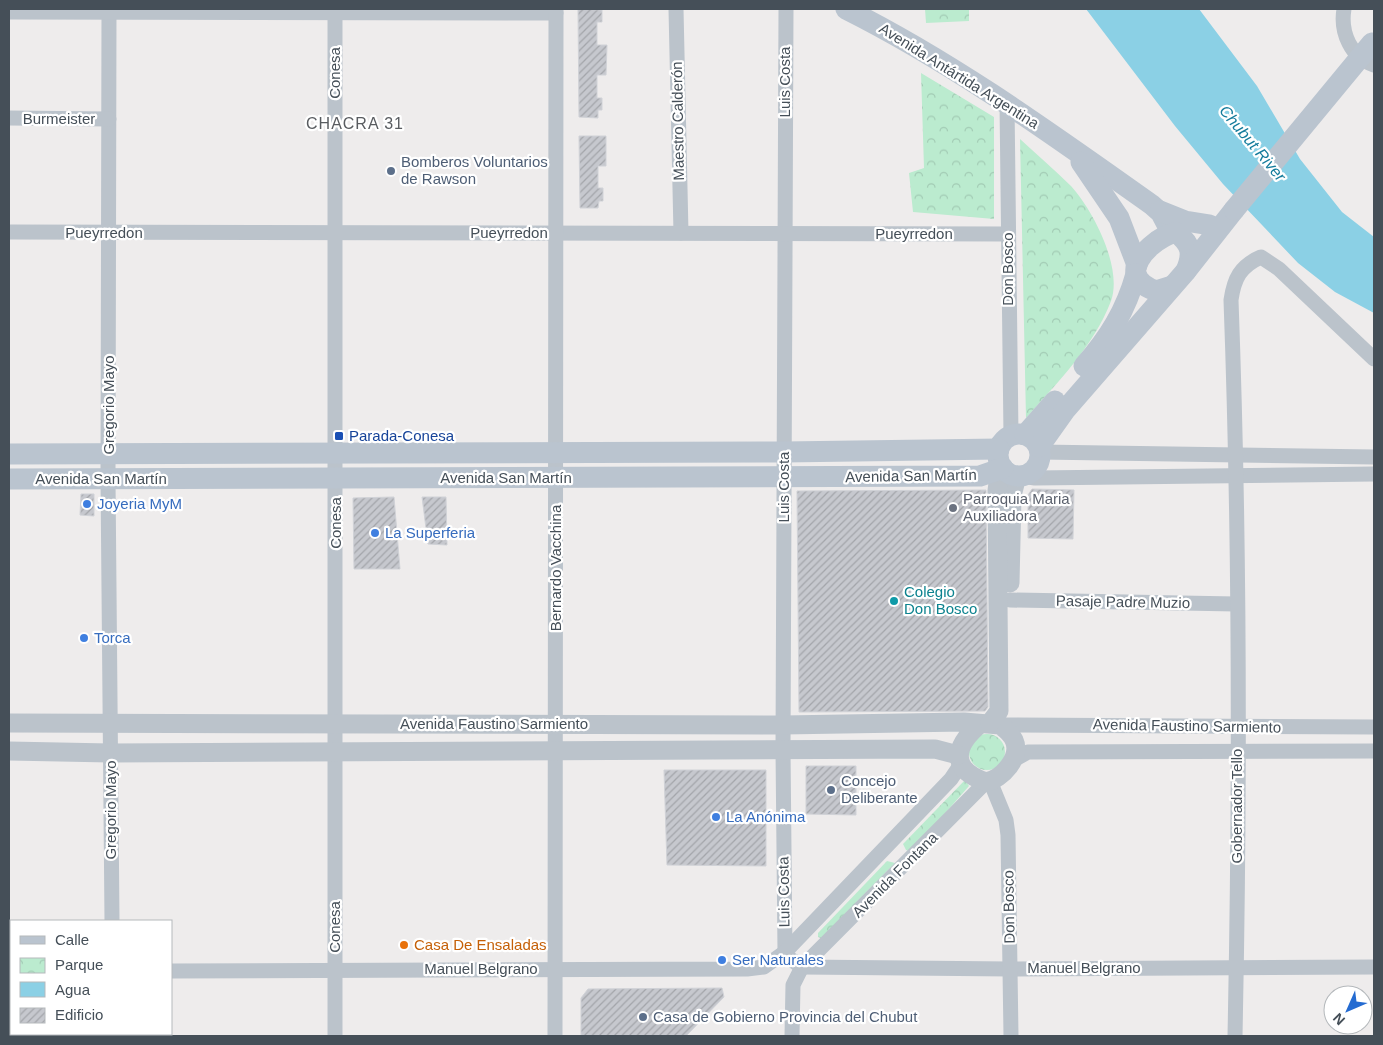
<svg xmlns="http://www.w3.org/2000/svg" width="1383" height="1045" viewBox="0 0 1383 1045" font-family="Helvetica,sans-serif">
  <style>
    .park { fill: url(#park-crowns) }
    .water { fill: #8bd0e5 }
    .building { fill: url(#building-hatch); stroke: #d0d2d7 }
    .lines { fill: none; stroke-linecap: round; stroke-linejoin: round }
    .minor { stroke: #bbc3cb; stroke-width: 15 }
    .tertiary { stroke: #bbc3cb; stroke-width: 19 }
    .secondary { stroke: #bac4cf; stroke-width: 21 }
    .secondary-bridge { stroke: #bac4cf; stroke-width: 21 }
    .service-dot { fill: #5c6f8a; stroke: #fff; stroke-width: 2 }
    .transit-dot { fill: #1a4fb4; stroke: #fff; stroke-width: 2 }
    .shop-dot { fill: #3f7fe0; stroke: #fff; stroke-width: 2 }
    .worship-dot { fill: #6b7280; stroke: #fff; stroke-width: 2 }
    .culture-dot { fill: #0f9aa8; stroke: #fff; stroke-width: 2 }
    .food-dot { fill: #e8710a; stroke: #fff; stroke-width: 2 }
    .labels { text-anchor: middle; stroke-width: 4.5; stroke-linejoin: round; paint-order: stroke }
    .street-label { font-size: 15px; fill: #454f58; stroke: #fff }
    .service-label { font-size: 15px; fill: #4e5e75; stroke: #fff; text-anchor: start }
    .transit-label { font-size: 15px; fill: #164399; stroke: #fff; text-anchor: start }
    .worship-label { font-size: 15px; fill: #5b616d; stroke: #fff; text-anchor: start }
    .shop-label { font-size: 15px; fill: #366cbe; stroke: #fff; text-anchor: start }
    .culture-label { font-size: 15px; fill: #0d838f; stroke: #fff; text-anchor: start }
    .food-label { font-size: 15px; fill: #c56008; stroke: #fff; text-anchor: start }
    .neighbourhood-label { font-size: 16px; letter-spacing: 1px; fill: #595c60; stroke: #fff }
    .water-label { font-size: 16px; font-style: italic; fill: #157c9c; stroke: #fff }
  </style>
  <defs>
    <pattern id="park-crowns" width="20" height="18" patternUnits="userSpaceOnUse" patternTransform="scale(1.25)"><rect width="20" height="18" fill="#bbebcf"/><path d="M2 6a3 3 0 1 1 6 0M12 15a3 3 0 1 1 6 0" fill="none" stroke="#a2cbb4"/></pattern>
    <pattern id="building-hatch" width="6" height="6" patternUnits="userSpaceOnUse" patternTransform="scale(1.25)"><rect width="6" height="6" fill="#c6c8ce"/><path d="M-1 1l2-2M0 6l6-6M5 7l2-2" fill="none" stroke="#a3a5aa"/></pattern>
  </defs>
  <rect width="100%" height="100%" fill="#eeecec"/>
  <g class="park">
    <polygon points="925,9 969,9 969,21 926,23"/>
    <polygon points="921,73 994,117 994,219 913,212 909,173 924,168"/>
    <path d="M 1020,139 C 1037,155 1055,170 1071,186 C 1093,210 1123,268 1111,301 C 1094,346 1057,383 1026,418 Z"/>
    <circle cx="987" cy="752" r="18"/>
    <polygon points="965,780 969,786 911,852 906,850 903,844"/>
    <polygon points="887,861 895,863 821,938 818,937 818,933"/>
  </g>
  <polygon class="water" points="1086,9 1199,9 1257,86 1300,159 1342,212 1374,237 1374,313 1335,292 1298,263 1223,184 1175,126"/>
  <g class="building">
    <polygon points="578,9 602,10 602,22 597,22 597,45 607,45 606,75 597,75 597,98 602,98 602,110 598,110 598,118 579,117"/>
    <polygon points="579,136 606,136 606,166 598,166 598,188 603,188 603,201 599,201 598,208 580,208"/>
    <polygon points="1032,489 1074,490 1073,539 1028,538 1028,495"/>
    <polygon points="986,490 988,707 985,711 799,712 797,491"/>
    <polygon points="81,494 94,494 94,516 80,515"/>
    <polygon points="394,497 400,569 354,569 353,498"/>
    <polygon points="422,497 446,497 447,545 428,544"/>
    <polygon points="806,766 856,766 856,815 806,814"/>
    <polygon points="664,770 766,770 766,866 667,865"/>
    <polygon points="722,988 724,997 686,1036 581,1036 581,998 588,989"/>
  </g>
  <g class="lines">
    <g class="minor">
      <polyline points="109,9 108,479 112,921"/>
      <polyline points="676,9 681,233"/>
      <polyline points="786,9 783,749 785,952 789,958 802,967 1010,969 1374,967"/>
      <path d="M 1344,9 C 1340,32 1351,58 1374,65"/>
      <polyline points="9,12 556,13"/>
      <polyline points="1007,103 1011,435"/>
      <polyline points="9,118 109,119"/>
      <polyline points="9,232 1008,234"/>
      <polyline points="1040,452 1374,457"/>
      <polyline points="1021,476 1035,478 1374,474"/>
      <polyline points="1010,600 1236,604"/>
      <polyline points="1000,725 1374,727"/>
      <polyline points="1012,761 1028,752 1374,751"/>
      <polyline points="990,781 1006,820 1008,835 1011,1036"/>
      <polyline points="9,969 11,969"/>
      <polyline points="171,971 747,969 764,967 785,952 951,779 961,764"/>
      <polyline points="112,1036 112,1034"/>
      <polyline points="335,1036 335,9"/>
      <polyline points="555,1036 556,9"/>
      <polyline points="792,1036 793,985 802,967 986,782"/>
      <path d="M 1235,1036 C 1240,791 1240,545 1231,300 C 1234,279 1240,266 1261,257 L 1279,269 L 1374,359"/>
    </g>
    <g class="tertiary">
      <polyline points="1010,583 1012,496 1017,476"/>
      <path d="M 9,723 L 783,725 L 964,722 L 1000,725 C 1005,729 1011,733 1014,740 C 1022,757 1002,779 986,782 C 949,769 954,746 980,724"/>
      <polyline points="990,723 999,711 997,491 998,483 1004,470"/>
      <polyline points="9,751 110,753 935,749 958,755"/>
    </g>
    <g class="secondary">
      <path d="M 846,9 C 954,63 1053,135 1152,205 L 1161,213 L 1171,232"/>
      <polyline points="1081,162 1119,218 1137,265"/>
      <polyline points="1160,211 1185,221 1210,225"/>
      <path d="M 1172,286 L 1156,291 C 1148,288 1137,282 1136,273 C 1133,257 1163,232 1177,233 C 1192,245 1193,254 1186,271"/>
      <path d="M 1084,366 C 1109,338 1126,310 1136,274"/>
      <circle cx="1019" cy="455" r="21"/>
      <polyline points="1025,435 1055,401"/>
      <polyline points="1039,447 1066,409 1186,271 1234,210"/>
      <polyline points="9,454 784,452 999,449"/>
      <polyline points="9,479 980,476 1003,468"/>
    </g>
    <polyline class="secondary-bridge" points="1234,210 1372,43"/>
  </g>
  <g class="service-dot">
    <circle cx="391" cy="171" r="5"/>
    <circle cx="831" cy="790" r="5"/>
    <circle cx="643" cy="1017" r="5"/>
  </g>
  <rect class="transit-dot" x="334" y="431" width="10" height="10" rx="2.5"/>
  <g class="shop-dot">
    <circle cx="87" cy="504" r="5"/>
    <circle cx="375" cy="533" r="5"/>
    <circle cx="84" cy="638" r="5"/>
    <circle cx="716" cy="817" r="5"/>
    <circle cx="722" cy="960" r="5"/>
  </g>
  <circle class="worship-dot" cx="953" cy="508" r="5"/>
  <circle class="culture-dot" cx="894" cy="601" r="5"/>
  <circle class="food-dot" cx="404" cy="945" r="5"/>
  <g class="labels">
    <g class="street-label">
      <text transform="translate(335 73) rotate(-90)" y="5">Conesa</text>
      <text transform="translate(959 76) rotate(32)" y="5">Avenida Antártida Argentina</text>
      <text transform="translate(785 82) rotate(-90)" y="5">Luis Costa</text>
      <text x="59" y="124">Burmeister</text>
      <text transform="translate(678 121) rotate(-91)" y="5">Maestro Calderón</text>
      <text x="104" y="238">Pueyrredon</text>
      <text x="509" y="238">Pueyrredon</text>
      <text x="914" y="239">Pueyrredon</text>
      <text transform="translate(1008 269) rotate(-90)" y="5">Don Bosco</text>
      <text transform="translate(109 405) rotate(-90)" y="5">Gregorio Mayo</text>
      <text transform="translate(911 476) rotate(-1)" y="5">Avenida San Martín</text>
      <text x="506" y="483">Avenida San Martín</text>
      <text x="101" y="484">Avenida San Martín</text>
      <text transform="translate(784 487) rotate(-90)" y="5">Luis Costa</text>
      <text transform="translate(336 523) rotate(-90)" y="5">Conesa</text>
      <text transform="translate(556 568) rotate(-90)" y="5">Bernardo Vacchina</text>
      <text transform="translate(1123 602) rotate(1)" y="5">Pasaje Padre Muzio</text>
      <text x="494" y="729">Avenida Faustino Sarmiento</text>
      <text transform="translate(1187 726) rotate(1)" y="5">Avenida Faustino Sarmiento</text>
      <text transform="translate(1237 806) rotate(-90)" y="5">Gobernador Tello</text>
      <text transform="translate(111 810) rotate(-90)" y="5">Gregorio Mayo</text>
      <text transform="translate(895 875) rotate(-45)" y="5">Avenida Fontana</text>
      <text transform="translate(784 892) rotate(-91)" y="5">Luis Costa</text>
      <text transform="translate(1009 907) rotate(-91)" y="5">Don Bosco</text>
      <text transform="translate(335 927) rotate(-90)" y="5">Conesa</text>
      <text x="1084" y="973">Manuel Belgrano</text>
      <text x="481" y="974">Manuel Belgrano</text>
    </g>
    <g class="service-label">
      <text x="401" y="167">Bomberos Voluntarios<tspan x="401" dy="17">de Rawson</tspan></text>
      <text x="841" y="786">Concejo<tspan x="841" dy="17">Deliberante</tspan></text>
      <text x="653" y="1022">Casa de Gobierno Provincia del Chubut</text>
    </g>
    <g class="transit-label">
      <text x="349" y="441">Parada-Conesa</text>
    </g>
    <g class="worship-label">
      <text x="963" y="504">Parroquia Maria<tspan x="963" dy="17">Auxiliadora</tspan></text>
    </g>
    <g class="shop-label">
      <text x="97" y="509">Joyeria MyM</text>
      <text x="385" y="538">La Superferia</text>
      <text x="94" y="643">Torca</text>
      <text x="726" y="822">La Anónima</text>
      <text x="732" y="965">Ser Naturales</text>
    </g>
    <g class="culture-label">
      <text x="904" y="597">Colegio<tspan x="904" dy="17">Don Bosco</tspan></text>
    </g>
    <g class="food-label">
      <text x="414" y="950">Casa De Ensaladas</text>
    </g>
    <g class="neighbourhood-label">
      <text x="355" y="129">CHACRA 31</text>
    </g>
    <g class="water-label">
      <text transform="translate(1253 143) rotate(50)" y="6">Chubut River</text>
    </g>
  </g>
  <rect width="1383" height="1045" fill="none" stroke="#454f58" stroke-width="20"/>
  <rect x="10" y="920" width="162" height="115" fill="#ffffff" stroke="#b5b9bc"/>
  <rect x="20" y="936" width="25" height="8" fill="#bac4cf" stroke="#b5b9bc"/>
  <text x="55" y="945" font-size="15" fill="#454f58">Calle</text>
  <rect x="20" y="958" width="25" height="15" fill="url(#park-crowns)" stroke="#b5b9bc"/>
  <text x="55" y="970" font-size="15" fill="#454f58">Parque</text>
  <rect x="20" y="982" width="25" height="15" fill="#8bd0e5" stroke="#b5b9bc"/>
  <text x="55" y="995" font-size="15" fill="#454f58">Agua</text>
  <rect x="20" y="1008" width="25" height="15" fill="url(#building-hatch)" stroke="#b5b9bc"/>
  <text x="55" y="1020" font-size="15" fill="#454f58">Edificio</text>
  <g transform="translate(1348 1010) rotate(225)"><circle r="24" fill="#ffffff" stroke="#b5b9bc"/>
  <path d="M0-4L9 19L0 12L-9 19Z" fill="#246bd1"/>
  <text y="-8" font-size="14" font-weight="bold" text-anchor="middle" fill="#454f58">N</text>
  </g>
</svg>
